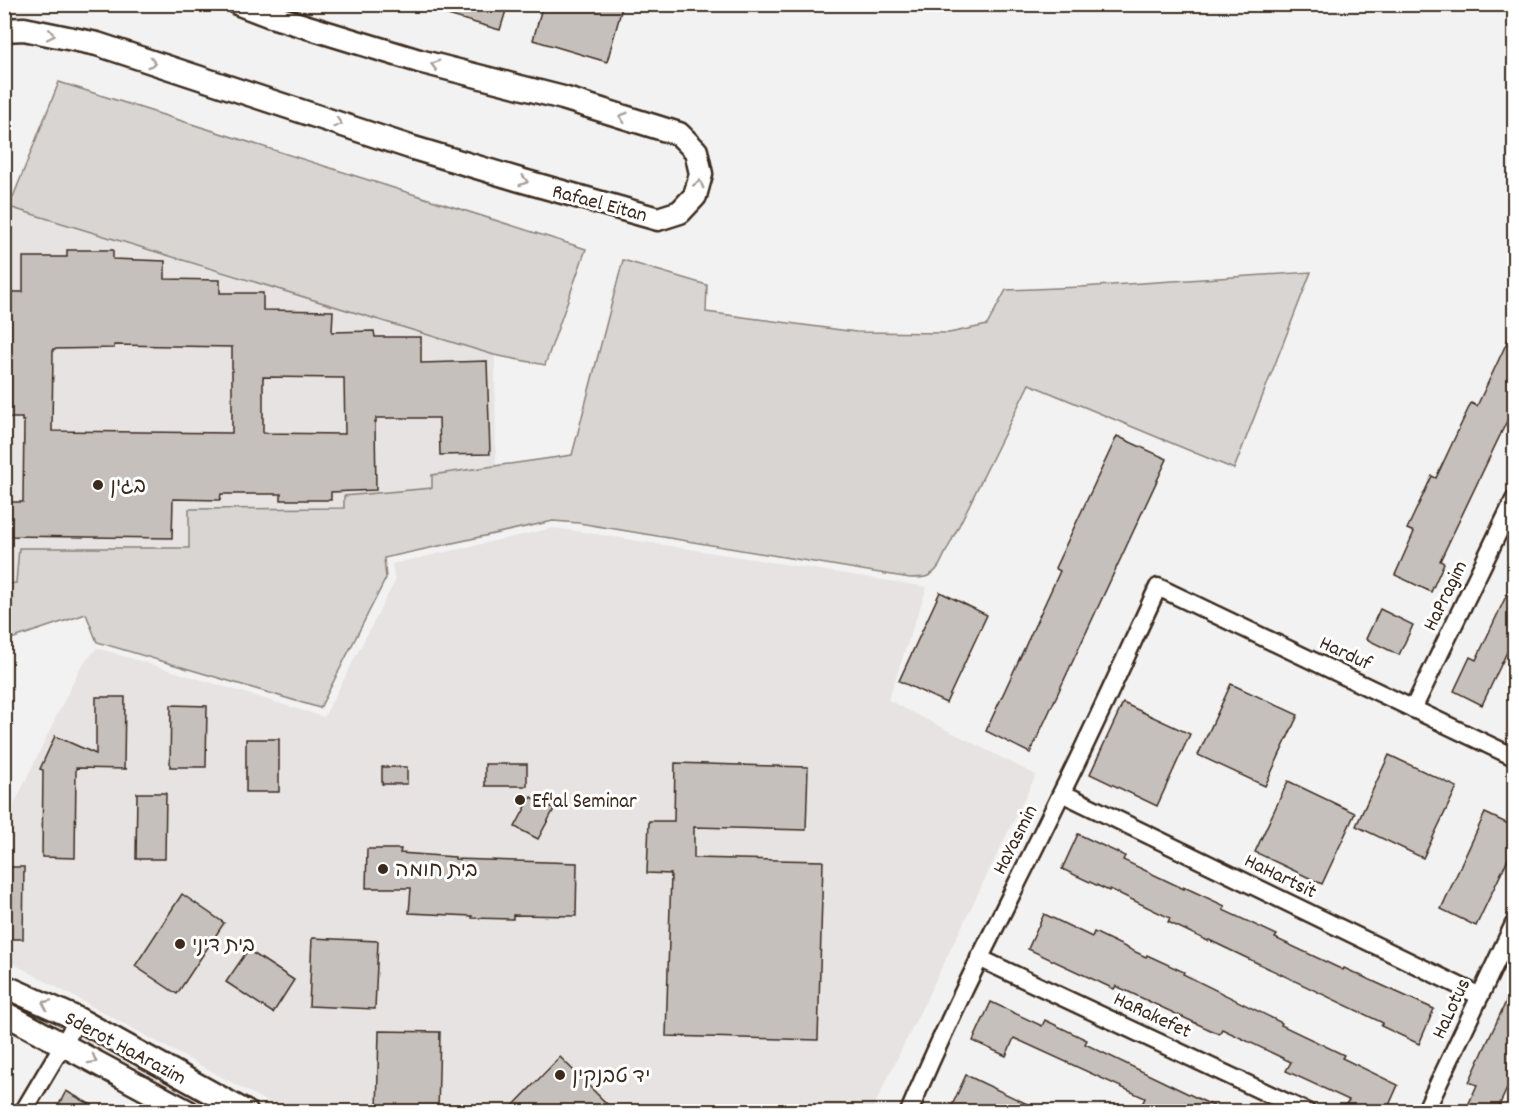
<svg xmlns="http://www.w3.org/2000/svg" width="1519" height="1116" viewBox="0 0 1519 1116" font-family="Dekko,'Playpen Sans Hebrew',sans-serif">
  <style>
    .built { fill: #e6e3e2 }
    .green { fill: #d8d5d2; stroke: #8a8078; stroke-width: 1.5 }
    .building { fill: #c6c0bd; stroke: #3b2a1e; stroke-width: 1.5; fill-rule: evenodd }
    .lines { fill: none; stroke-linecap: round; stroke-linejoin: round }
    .street-casing { stroke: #3b2a1e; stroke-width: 21 }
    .secondary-casing { stroke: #3b2a1e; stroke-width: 27 }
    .street { stroke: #fff; stroke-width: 16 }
    .secondary { stroke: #fff; stroke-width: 22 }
    .oneway { stroke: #a79f9a }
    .poi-dot { fill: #3b2a1e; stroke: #fff; stroke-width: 2 }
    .labels { text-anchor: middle; stroke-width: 6; stroke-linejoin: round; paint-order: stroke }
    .street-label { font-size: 21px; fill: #3b2a1e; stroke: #fff }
    .poi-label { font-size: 21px; fill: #3b2a1e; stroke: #fff; text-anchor: start }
  </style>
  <rect width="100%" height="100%" fill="#f3f2f2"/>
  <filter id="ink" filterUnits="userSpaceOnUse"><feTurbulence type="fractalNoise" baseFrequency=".0167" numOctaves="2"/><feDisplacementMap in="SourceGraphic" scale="12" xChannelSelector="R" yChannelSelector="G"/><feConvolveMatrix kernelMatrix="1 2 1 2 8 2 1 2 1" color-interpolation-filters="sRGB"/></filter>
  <g filter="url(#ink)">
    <g class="built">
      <polygon points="9,207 495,355 496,466 432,475 432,488 344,496 344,508 189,509 189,548 19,548 16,584 5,584 4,219"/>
      <polygon points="553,528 576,531 927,587 888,700 1036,775 871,1112 284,1111 5,959 4,825 80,668 97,648 324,717 395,581 392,564"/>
    </g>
    <g class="green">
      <polygon points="59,82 586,249 545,365 494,355 9,207"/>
      <path d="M 623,260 L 707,285 L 706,312 L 856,332 L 949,333 L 987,325 L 1006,290 L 1081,287 L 1311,272 L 1234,469 L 1029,384 L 939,566 C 931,578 924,578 910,578 L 579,523 L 553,521 L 384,558 L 386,578 L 320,708 L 97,642 L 86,614 L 5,641 L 5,584 L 16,583 L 19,548 L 189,548 L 189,509 L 344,508 L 344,496 L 432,488 L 432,475 L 572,455 Z"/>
    </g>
    <g class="building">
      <polygon points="427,4 508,4 500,30 427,9"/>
      <polygon points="543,4 623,4 607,62 533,40"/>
      <path d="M 67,250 L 113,250 L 113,259 L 165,261 L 165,279 L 220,280 L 220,293 L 263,293 L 263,310 L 333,311 L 332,332 L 374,331 L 375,337 L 421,337 L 421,363 L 487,361 L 490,454 L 440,455 L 439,418 L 376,418 L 376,422 L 375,422 L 376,490 L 331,492 L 331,500 L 281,500 L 281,494 L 221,494 L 220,500 L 173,499 L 172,538 L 4,536 L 4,502 L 23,502 L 24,421 L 22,421 L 22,418 L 4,418 L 4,292 L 23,292 L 23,257 L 67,257 ZM 114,345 L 232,347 L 232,433 L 52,431 L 53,349 L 114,348 ZM 263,377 L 344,378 L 345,434 L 263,433 Z"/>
      <polygon points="1515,325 1515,404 1440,561 1444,563 1431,592 1395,575 1414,532 1407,529 1432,476 1436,478 1471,403 1477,406"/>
      <polygon points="1117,436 1167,459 1030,753 986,731 1060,571 1055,568"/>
      <polygon points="1515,577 1515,655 1507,652 1482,705 1454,691 1470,657 1476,660"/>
      <polygon points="940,592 987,615 946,703 899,681"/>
      <polygon points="1380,609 1413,625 1399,655 1366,639"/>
      <polygon points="1231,684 1298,715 1265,786 1198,755"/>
      <polygon points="96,697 125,697 124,768 127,769 76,768 75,858 42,857 43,770 40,769 55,736 96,754"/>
      <polygon points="1123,703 1190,734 1157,806 1090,774"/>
      <polygon points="171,705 207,706 206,767 170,767"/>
      <rect x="246" y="739" width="33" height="53"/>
      <polygon points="1389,755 1457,787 1423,858 1356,826"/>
      <polygon points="675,763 808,767 806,830 694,827 694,858 823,861 818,1040 666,1036 671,874 647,873 649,821 674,821"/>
      <rect x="485" y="764" width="42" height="22"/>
      <rect x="382" y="767" width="25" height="17"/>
      <polygon points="1288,781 1355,813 1322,884 1255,852"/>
      <polygon points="137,793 166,793 165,859 136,859"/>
      <polygon points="531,797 554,809 538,839 515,827"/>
      <polygon points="1485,813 1515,827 1515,844 1476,926 1441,909"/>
      <polygon points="1078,834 1125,856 1123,860 1184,889 1184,887 1225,906 1223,910 1277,935 1275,938 1343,970 1344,968 1434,1009 1419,1044 1381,1026 1383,1023 1209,940 1208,941 1168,922 1170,918 1110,889 1109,891 1062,869"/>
      <polygon points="367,849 401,849 400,853 455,857 455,859 577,863 576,916 513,915 513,919 472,918 472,916 409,913 411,888 366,888"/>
      <polygon points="4,867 24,867 23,939 4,939"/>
      <polygon points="182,894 224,923 177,994 135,966"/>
      <polygon points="1044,914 1092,937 1094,932 1146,957 1147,955 1184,972 1183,974 1282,1023 1281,1025 1344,1055 1342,1058 1398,1085 1386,1112 1362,1112 1346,1104 1349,1100 1286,1071 1291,1062 1222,1029 1219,1034 1116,986 1114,989 1028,949"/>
      <polygon points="312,938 378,941 375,1009 309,1006"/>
      <polygon points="248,950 294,980 273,1013 226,982"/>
      <polygon points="1515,982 1515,1072 1496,1112 1465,1112 1477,1085 1469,1082"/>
      <polygon points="991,1002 1042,1026 1045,1020 1087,1040 1085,1044 1226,1112 1138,1112 1145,1098 1014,1038 1006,1056 973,1041"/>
      <polygon points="379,1031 440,1032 438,1112 377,1112"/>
      <polygon points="560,1057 615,1112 507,1112"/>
      <polygon points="966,1075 1044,1112 949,1112"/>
      <polygon points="66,1091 104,1112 55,1112"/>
    </g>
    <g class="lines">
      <g class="street-casing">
        <g id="street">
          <polyline points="1413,709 1514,500"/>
          <polyline points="1062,793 1480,996"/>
          <polyline points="979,958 1307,1112"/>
          <polyline points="23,1112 78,1019"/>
          <path d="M 909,1112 C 954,1003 1010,900 1061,794 C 1095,726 1126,656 1158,587 L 1514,757"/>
          <polyline points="1425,1112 1514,924"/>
        </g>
      </g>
      <g class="secondary-casing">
        <g id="secondary">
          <polyline points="4,30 24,29 97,44 410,147 520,180 658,219 680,212 695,196 701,174 696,151 679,134 563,98 419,61 268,15 239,4"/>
          <polyline points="4,986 78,1019 246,1112"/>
          <polyline points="4,1013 188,1112"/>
        </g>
      </g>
      <use href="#street" class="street"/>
      <use href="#secondary" class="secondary"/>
    </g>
    <defs><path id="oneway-chevron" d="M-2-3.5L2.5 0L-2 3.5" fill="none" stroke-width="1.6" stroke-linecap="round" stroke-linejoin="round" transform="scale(1.5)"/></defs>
    <g class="oneway">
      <use href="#oneway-chevron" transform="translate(51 35) rotate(12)"/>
      <use href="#oneway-chevron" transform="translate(152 63) rotate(18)"/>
      <use href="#oneway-chevron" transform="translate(435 65) rotate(-165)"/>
      <use href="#oneway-chevron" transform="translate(623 117) rotate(-163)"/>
      <use href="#oneway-chevron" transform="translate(338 123) rotate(18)"/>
      <use href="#oneway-chevron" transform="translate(524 181) rotate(16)"/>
      <use href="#oneway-chevron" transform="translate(699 184) rotate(-75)"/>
      <use href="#oneway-chevron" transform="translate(46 1004) rotate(-156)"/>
      <use href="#oneway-chevron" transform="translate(93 1060) rotate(29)"/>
    </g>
  </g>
  <g class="poi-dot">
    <circle cx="98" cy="485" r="6"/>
    <circle cx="520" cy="800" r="6"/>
    <circle cx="383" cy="869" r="6"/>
    <circle cx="180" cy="944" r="6"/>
    <circle cx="560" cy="1075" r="6"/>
  </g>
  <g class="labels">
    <g class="street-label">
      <text transform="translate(600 202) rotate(15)" y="7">Rafael Eitan</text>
      <text transform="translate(1444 595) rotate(-64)" y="7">HaPragim</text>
      <text transform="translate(1346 652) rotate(25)" y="7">Harduf</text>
      <text transform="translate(1014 839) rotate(-63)" y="7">HaYasmin</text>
      <text transform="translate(1281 875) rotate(26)" y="7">HaHartsit</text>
      <text transform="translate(1450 1008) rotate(-65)" y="7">HaLotus</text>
      <text transform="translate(1153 1014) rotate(25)" y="7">HaRakefet</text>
      <text transform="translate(126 1047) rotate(28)" y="7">Sderot HaArazim</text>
    </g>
    <g class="poi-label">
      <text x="110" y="492">בגין</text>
      <text x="532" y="807">Ef'al Seminar</text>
      <text x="395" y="876">בית חומה</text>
      <text x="192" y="951">בית דיני</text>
      <text x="572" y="1082">יד טבנקין</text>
    </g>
  </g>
  <rect width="1519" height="1116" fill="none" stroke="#fff" stroke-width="24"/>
  <rect x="12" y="12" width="1495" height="1092" fill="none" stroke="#3b2a1e" stroke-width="2" filter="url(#ink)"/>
</svg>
